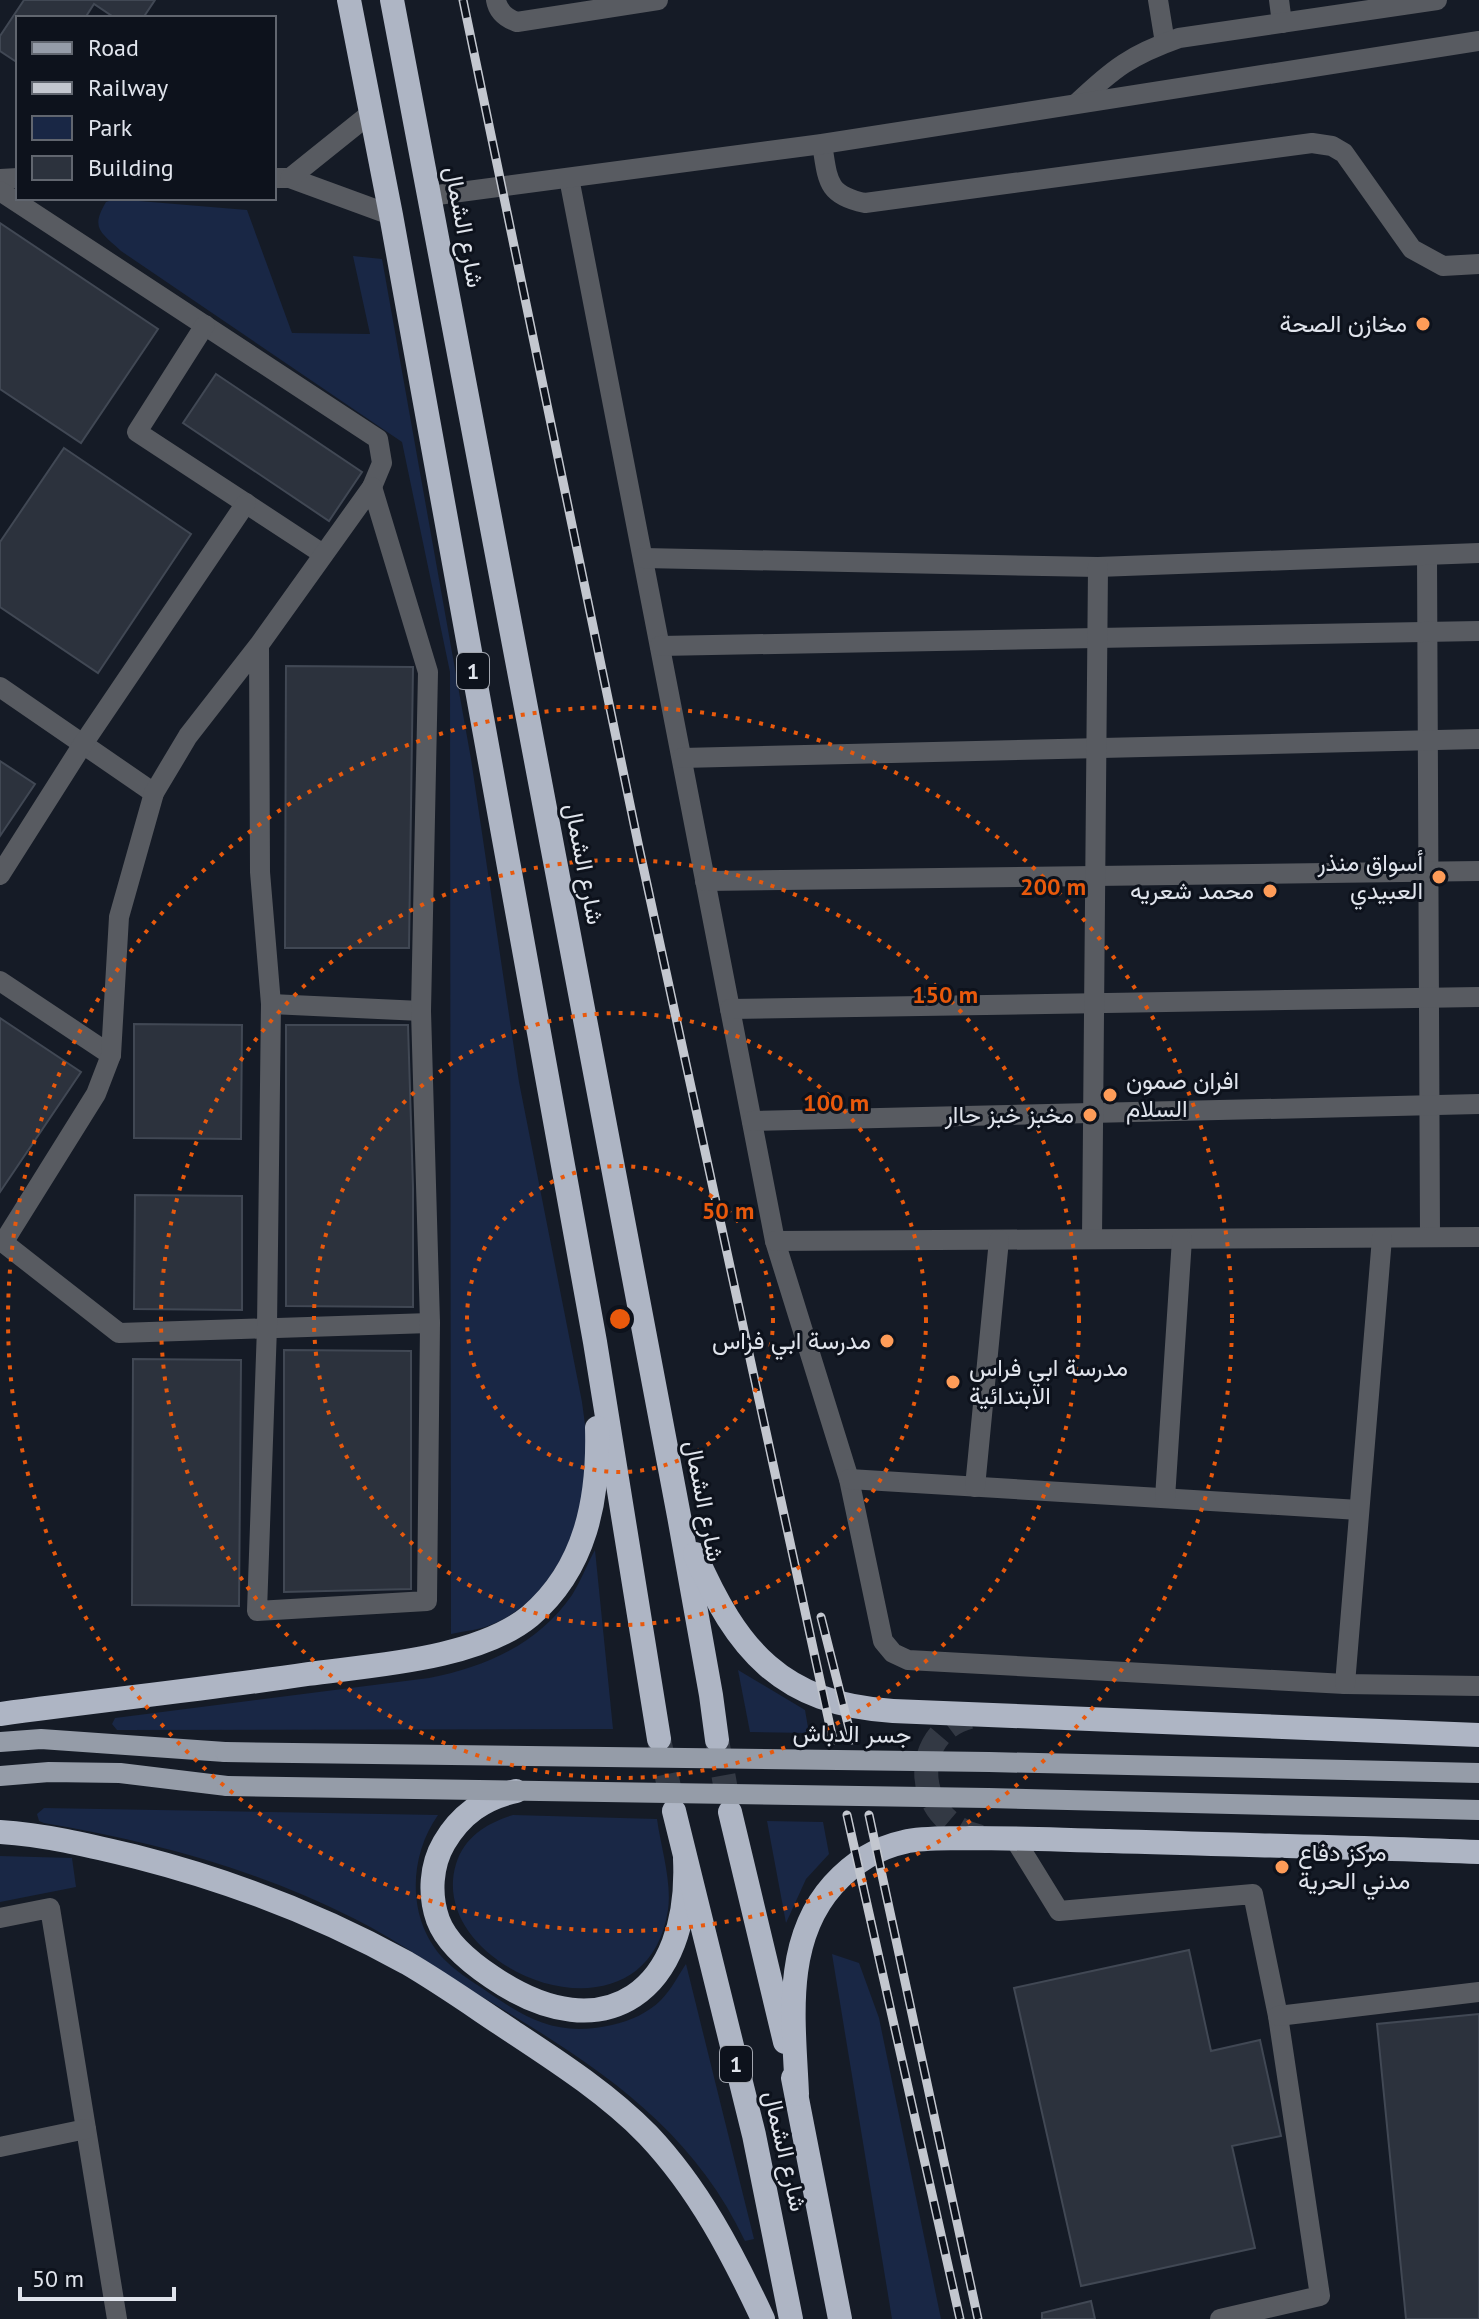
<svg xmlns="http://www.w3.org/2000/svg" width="1479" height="2319" viewBox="0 0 1479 2319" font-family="'PT Sans',Vazirmatn,sans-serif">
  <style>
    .green { fill: #192745 }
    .building { fill: #2c323d; stroke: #414854; stroke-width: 2 }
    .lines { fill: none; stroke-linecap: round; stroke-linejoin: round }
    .highway-tunnel { stroke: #333944; stroke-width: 24; stroke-dasharray: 24 12; stroke-linecap: butt }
    .minor { stroke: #585b61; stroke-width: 20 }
    .major { stroke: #959ca8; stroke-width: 20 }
    .highway { stroke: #aeb5c4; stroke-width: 24 }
    .rail-casing { stroke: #c3c7cf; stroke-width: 9 }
    .rail { stroke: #0d121c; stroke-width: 6; stroke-dasharray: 18; stroke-linecap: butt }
    .major-bridge { stroke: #959ca8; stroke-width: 20 }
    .ring { fill: none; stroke: #e8590c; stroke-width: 4; stroke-dasharray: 4 8 }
    .poi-dot { fill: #fe9c58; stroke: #0d121c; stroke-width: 3 }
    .labels { text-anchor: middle; stroke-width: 6; stroke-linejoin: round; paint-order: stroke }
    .shield { fill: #0d121c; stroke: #a1a5ae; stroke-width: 2 }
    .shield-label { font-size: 22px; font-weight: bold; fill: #e0e4ec }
    .street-label { font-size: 24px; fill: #e0e4ec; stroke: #0d121c }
    .poi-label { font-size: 24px; fill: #e0e4ec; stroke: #0d121c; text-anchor: end }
    .centre { fill: #e8590c; stroke: #0d121c; stroke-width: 4 }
    .ring-label { font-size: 24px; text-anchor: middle; font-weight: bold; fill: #e8590c; stroke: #0d121c; stroke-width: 6; stroke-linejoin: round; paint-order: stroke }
  </style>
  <rect width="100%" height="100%" fill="#151b26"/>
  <g class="green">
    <path d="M 115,199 L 247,210 L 292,333 L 370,334 L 353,256 L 382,259 L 471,759 L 519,1082 L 582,1402 C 585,1426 590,1452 587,1475 C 579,1534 551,1600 493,1624 C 480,1630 464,1631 451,1634 L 450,672 L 402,442 L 121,251 C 101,232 90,229 106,202 Z"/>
    <path d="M 595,1550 L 613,1729 L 117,1730 L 112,1724 L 115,1718 L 429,1678 C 486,1667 538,1644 572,1595 C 581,1581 587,1564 595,1550 Z"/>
    <polygon points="738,1670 805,1710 809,1733 750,1732"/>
    <path d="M 44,1808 L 438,1815 C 407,1859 407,1924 447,1962 C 460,1975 477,1984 492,1995 C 533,2023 562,2036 612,2025 C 630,2021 648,2013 661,2000 C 671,1990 678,1976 686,1964 L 754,2239 L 745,2241 C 691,2126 594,2064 489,2001 C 444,1974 401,1942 355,1919 C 257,1869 151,1841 44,1823 L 39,1821 L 37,1814 Z"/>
    <path d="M 513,1815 L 657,1819 C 661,1848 672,1882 668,1910 C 645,2058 424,1969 456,1864 C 465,1836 487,1823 513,1815 Z"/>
    <polygon points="767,1821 823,1822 829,1854 806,1879 786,1923"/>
    <polygon points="0,1856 72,1858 76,1887 0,1902"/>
    <polygon points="832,1954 859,1963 879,2018 941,2319 892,2319"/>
  </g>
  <g class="building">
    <polygon points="24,0 155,0 143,18 115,18 94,4 85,18 18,18 18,63 0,51 0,36"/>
    <polygon points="0,223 158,329 81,443 0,389"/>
    <polygon points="216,374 362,472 329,521 183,423"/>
    <polygon points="64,448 191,534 98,673 0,607 0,542"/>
    <polygon points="286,666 413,667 409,948 285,948"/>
    <polygon points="0,761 35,784 0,836"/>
    <polygon points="0,1018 81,1072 0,1192"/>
    <polygon points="134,1024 242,1025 241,1139 134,1138"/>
    <polygon points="286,1025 408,1025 413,1188 413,1307 286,1306"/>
    <polygon points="135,1195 242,1196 242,1310 134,1309"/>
    <polygon points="284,1350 411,1351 411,1589 284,1592"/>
    <polygon points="133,1359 241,1360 239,1606 132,1605"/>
    <polygon points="1189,1950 1211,2051 1260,2040 1281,2136 1232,2146 1255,2248 1081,2286 1014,1988"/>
    <polygon points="1479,2014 1479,2319 1406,2319 1377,2024"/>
    <polygon points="1091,2301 1095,2319 1042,2319 1042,2313"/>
  </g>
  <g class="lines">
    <g class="highway-tunnel">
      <polyline points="659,1739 674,1811"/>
      <polyline points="717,1740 730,1812"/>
      <path d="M 981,1837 C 907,1820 909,1722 981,1715"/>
    </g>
    <g class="minor">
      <path d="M 496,0 C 498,12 506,18 517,22 L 658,0"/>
      <polyline points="1158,0 1165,43"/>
      <polyline points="1279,0 1282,23"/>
      <path d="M 1077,103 C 1114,68 1131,55 1179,38 L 1437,0"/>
      <path d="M 822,144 C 828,180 826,195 865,203 L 1312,143 L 1332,146 L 1344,153 L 1412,249 L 1443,266 L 1479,264"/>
      <polyline points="274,178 290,178 391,215"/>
      <polyline points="290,178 371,113"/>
      <polyline points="569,178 775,1241 849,1479 883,1641 893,1653 908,1660 1345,1684 1479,1686"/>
      <polyline points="0,179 18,178"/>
      <polyline points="0,191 378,439 382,463 372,487"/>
      <polyline points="430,196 822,144 1479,41"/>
      <polyline points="205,325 137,432 323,554"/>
      <polyline points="1427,555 1430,1236"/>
      <polyline points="643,558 1098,567 1479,553"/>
      <polyline points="660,646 1479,631"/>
      <polyline points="0,687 154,793"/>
      <polyline points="682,758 1479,739"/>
      <polyline points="0,875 83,744 246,503"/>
      <polyline points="705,881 1479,871"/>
      <polyline points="0,981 111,1055"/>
      <polyline points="271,1004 421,1011"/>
      <polyline points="730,1009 1479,997"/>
      <polyline points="752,1121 1479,1104"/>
      <polyline points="1092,1239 1098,567"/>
      <polyline points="0,1240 119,1333 430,1323"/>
      <polyline points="775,1241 1479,1237"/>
      <polyline points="3,1243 96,1094 111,1055 119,917 154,793 188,736 259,645 372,487 428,672 421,1011 430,1323 427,1601 257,1611 267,1327 271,1004 260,872 259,645"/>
      <polyline points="849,1479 1359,1510"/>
      <polyline points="975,1487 999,1240"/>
      <polyline points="1165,1498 1182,1239"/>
      <polyline points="1345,1684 1382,1238"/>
      <polyline points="1014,1838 1059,1911 1253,1894 1278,2016 1320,2296 1220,2319"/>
      <polyline points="0,1918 50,1908 117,2319"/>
      <polyline points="1278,2016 1479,1992"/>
      <polyline points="0,2147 86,2129"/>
    </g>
    <g class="major">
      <polyline points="0,1742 41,1739 225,1752"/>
      <polyline points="0,1776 49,1772 120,1773 227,1786"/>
    </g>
    <g class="highway">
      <polyline points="349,0 391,215 595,1342 659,1739"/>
      <polyline points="392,0 679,1516 711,1695 717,1740"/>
      <path d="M 695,1554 C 737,1650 781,1704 893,1711 L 1479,1735"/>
      <path d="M 0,1714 C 103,1700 206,1689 308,1674 C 374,1665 478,1659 530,1616 C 586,1568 599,1499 597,1428"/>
      <path d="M 516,1791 C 484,1798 461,1814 444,1843 C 431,1865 429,1895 438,1920 C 447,1944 471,1963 492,1977 C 606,2055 691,1989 685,1859"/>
      <polyline points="674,1811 754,2135 791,2319"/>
      <polyline points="730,1812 785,2042"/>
      <path d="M 0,1832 C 47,1835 91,1846 137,1857 C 231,1881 322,1916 407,1963 C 443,1984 478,2009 513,2032 C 560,2063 609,2095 648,2135 C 699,2189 732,2253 763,2319"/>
      <polyline points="793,2078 840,2319"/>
      <path d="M 797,2094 C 794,2023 782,1942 833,1885 C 852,1864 876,1848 904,1842 C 925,1837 949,1839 970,1838 C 1017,1838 1063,1840 1110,1841 C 1233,1845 1356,1847 1479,1852"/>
    </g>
    <g class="rail-casing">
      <g id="rail">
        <polyline points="463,0 638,843 833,1740"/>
        <polyline points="821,1617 852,1740"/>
        <polyline points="847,1815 960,2319"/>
        <polyline points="869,1815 978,2319"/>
      </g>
    </g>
    <use href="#rail" class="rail"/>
    <g class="major-bridge">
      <polyline points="225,1752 989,1762 1479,1773"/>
      <polyline points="227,1786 988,1798 1479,1810"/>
    </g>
  </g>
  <g class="ring">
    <circle cx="620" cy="1319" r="153"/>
    <circle cx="620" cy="1319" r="306"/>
    <circle cx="620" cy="1319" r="459"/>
    <circle cx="620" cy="1319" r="612"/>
  </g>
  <g class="poi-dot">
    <circle cx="1423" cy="324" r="8"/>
    <circle cx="1439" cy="877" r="8"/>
    <circle cx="1270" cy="891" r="8"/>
    <circle cx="1110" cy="1095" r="8"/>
    <circle cx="1090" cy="1115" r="8"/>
    <circle cx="887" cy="1341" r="8"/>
    <circle cx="953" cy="1382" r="8"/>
    <circle cx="1282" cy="1867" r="8"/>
  </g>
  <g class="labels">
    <g class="shield">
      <rect x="457" y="653" width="32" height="36" rx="6"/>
      <rect x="720" y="2046" width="32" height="36" rx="6"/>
    </g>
    <g class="shield-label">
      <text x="473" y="679">1</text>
      <text x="736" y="2072">1</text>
    </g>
    <g class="street-label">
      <text transform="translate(464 227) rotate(79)" y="8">شارع الشمال</text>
      <text transform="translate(584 864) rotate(79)" y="8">شارع الشمال</text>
      <text transform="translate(704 1501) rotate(79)" y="8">شارع الشمال</text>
      <text transform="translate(852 1734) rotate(1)" y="8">جسر الدباش</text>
      <text transform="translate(785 2151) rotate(77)" y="8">شارع الشمال</text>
    </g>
    <g class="poi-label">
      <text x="1407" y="332">مخازن الصحة</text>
      <text x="1423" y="871">أسواق منذر<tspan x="1423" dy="28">العبيدي</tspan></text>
      <text x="1254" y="899">محمد شعريه</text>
      <text x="1126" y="1089" text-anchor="start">افران صمون<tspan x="1126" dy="28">السلام</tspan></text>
      <text x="1074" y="1123">مخبز خبز حاار</text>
      <text x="871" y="1349">مدرسة ابي فراس</text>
      <text x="969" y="1376" text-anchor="start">مدرسة ابي فراس<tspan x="969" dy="28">الابتدائية</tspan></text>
      <text x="1298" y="1861" text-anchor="start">مركز دفاع<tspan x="1298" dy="28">مدني الحرية</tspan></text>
    </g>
  </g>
  <circle cx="620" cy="1319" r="12" class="centre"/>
  <g class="ring-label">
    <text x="1053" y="895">200 m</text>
    <text x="945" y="1003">150 m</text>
    <text x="836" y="1111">100 m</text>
    <text x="728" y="1219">50 m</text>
  </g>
  <rect x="16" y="16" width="260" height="184" fill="#0d121c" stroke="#61666f" stroke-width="2"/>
  <rect x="32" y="42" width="40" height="12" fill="#959ca8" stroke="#61666f" stroke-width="2"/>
  <text x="88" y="56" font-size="24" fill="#e0e4ec">Road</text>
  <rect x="32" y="82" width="40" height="12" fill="#c3c7cf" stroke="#61666f" stroke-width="2"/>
  <text x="88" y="96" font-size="24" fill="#e0e4ec">Railway</text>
  <rect x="32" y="116" width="40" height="24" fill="#192745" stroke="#61666f" stroke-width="2"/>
  <text x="88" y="136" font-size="24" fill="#e0e4ec">Park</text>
  <rect x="32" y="156" width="40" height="24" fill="#2c323d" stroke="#61666f" stroke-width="2"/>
  <text x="88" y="176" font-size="24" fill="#e0e4ec">Building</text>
  <path d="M20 2287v12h154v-12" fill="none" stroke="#e0e4ec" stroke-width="4"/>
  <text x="32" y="2287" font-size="24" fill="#e0e4ec" stroke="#0d121c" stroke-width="6" paint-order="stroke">50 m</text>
</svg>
